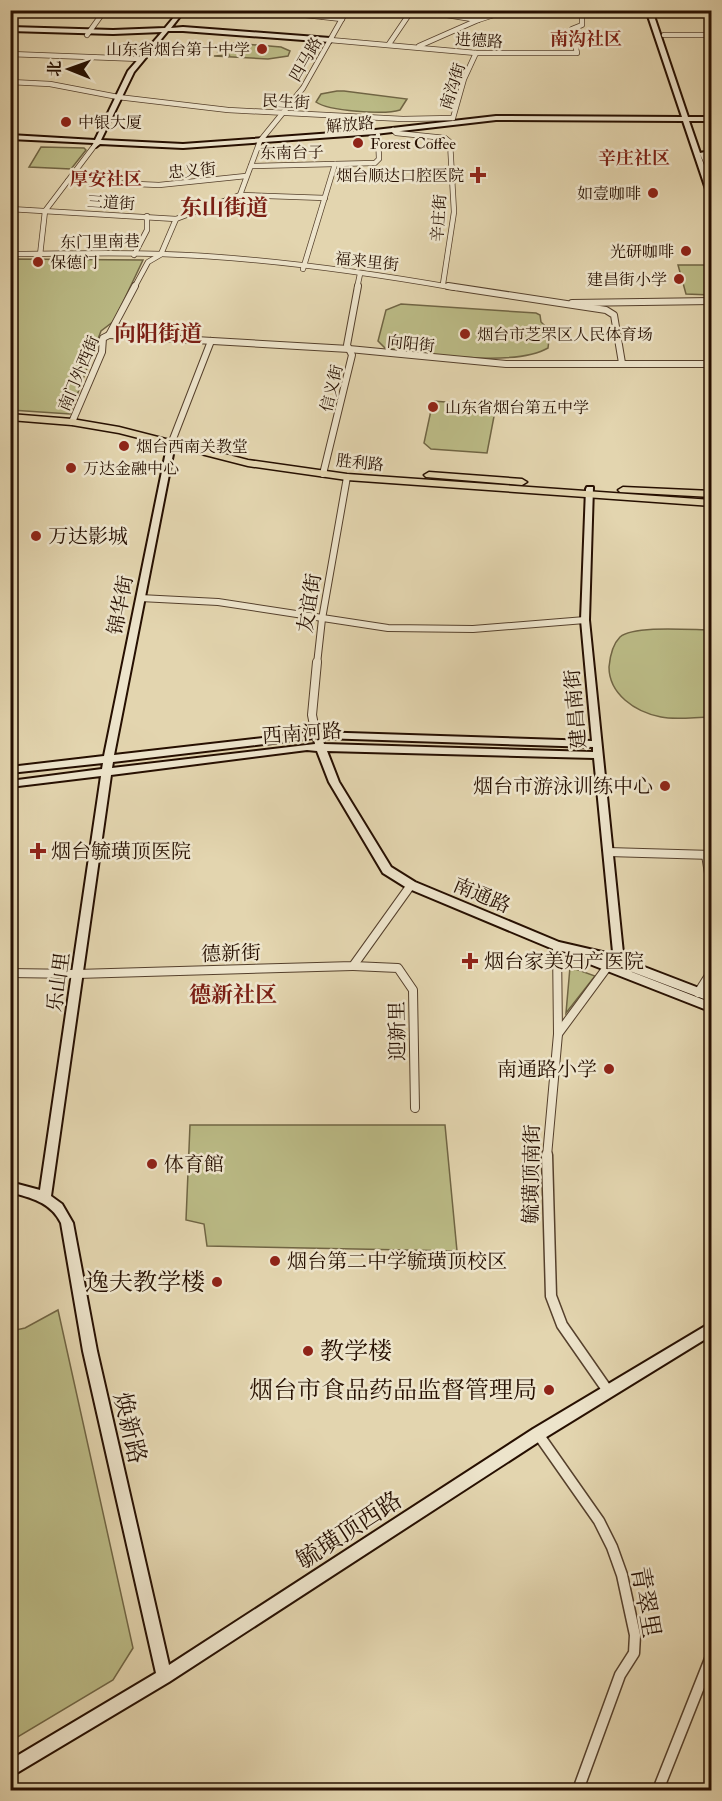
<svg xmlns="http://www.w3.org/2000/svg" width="722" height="1801" viewBox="0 0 722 1801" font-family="'IM FELL Double Pica','Noto Serif SC',serif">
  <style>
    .green { fill: #bbbb86; stroke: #706544; stroke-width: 1.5 }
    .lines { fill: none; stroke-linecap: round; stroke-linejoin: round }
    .street-far3-casing { stroke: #55402c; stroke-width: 6 }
    .street-far2-casing { stroke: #55402c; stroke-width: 8 }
    .street-far1-casing { stroke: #55402c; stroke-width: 10 }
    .street-casing { stroke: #55402c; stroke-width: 13 }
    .secondary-casing { stroke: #260f01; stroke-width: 4 }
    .primary-casing { stroke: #260f01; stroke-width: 3 }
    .street-far3 { stroke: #ede4cb; stroke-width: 4.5 }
    .street-far2 { stroke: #ede4cb; stroke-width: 6 }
    .street-far1 { stroke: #ede4cb; stroke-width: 8 }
    .street { stroke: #ede4cb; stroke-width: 10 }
    .secondary { fill: #ede4cb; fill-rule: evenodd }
    .primary { fill: #e3d5af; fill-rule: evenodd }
    .poi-dot { fill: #8f2418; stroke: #ede4cb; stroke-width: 2 }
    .labels { text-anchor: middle; stroke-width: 5; stroke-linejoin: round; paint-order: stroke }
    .far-street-label { font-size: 16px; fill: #260f01; stroke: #ede4cb }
    .far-poi-label { font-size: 16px; fill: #260f01; stroke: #ede4cb; text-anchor: start }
    .far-quarter-label { font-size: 18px; font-weight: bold; fill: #7a1f14; stroke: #ede4cb }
    .poi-label { font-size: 20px; fill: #260f01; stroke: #ede4cb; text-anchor: start }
    .street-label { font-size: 20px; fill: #260f01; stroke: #ede4cb }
    .far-district-label { font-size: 22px; font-weight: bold; fill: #7a1f14; stroke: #ede4cb }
    .quarter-label { font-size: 22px; font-weight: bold; fill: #7a1f14; stroke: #ede4cb }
    .near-poi-label { font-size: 24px; fill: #260f01; stroke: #ede4cb; text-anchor: end }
    .near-street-label { font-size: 24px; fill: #260f01; stroke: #ede4cb }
  </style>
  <rect width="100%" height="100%" fill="#e3d5af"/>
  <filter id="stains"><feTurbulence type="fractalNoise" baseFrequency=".00333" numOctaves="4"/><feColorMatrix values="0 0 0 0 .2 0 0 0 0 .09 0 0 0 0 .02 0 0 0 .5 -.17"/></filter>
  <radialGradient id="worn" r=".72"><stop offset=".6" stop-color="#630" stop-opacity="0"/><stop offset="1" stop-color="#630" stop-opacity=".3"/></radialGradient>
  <g class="green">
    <polygon points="232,43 281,47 290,51 288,56 268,59 214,56 229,55 226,52 229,45 222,52 218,52 223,44"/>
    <path d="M 337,91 L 344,91 L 407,99 L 400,110 C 385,115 328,111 316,102 L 321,94 Z"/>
    <polygon points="41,147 84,148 86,150 71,169 29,167"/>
    <polygon points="10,259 143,260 114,321 101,331 70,414 11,410"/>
    <polygon points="678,265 711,265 711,295 686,294"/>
    <path d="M 401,304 L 536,313 L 540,315 L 541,322 L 550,331 L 548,348 C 516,367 423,354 385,348 L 378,341 L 386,310 Z"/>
    <polygon points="433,401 496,406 487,453 431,449 424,443"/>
    <path d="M 711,630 L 711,717 C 695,717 676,720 661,717 C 635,712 609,694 609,667 C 610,656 612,645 620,637 C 634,625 692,630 711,630 Z"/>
    <polygon points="570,967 595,976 566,1013"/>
    <polygon points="190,1125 445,1125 457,1251 207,1246 204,1224 186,1220"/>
    <polygon points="58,1310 133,1648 113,1680 11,1741 11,1331 25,1328"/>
  </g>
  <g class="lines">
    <g class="street-far3-casing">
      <g id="street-far3">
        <polyline points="260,10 342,19"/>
        <polyline points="416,10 478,20"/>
        <polyline points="87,35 105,10"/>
        <polyline points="664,35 712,35"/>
        <polyline points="330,40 476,53 577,53 572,29 582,25 582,13 585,10"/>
        <polyline points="389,44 412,10"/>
        <polyline points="419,46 478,20 509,10"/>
        <polyline points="10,54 141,59"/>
        <polyline points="10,82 50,84 118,97 228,110 403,119 453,118"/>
        <polyline points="453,118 464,79 476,53"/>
        <polyline points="393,130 396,133 445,138 450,142 454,212 443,284"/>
        <polyline points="251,166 375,163 379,159 378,135"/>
        <polyline points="68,181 159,185 246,176"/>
        <polyline points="240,195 325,198"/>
        <polyline points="10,209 176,219"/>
        <path d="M 10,254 C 60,254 111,252 161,254 C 259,257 359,271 456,288"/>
        <polyline points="161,254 176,219 240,195 260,141 303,88 347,10"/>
        <polyline points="40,255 45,211 95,145"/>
        <polyline points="134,255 147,230 147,216"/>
        <polyline points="303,269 335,164"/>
        <polyline points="134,288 148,262 160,255"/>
        <polyline points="357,288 360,274"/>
      </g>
    </g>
    <g class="street-far2-casing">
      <g id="street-far2">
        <polyline points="448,286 606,310 614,315 622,363"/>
        <polyline points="572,303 712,301"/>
        <polyline points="109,335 349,349 506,364 712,364"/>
        <polyline points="72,422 102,352 103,338 109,335 135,286"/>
        <polyline points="171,444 211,341"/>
        <polyline points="323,474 352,355 347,345 358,286"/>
        <polyline points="140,598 218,602 388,628 473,629 585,620"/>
        <polyline points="317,664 322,619 347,477"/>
      </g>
    </g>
    <g class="street-far1-casing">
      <g id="street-far1">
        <polyline points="316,735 312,715 317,662"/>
        <polyline points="608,852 712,855"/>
        <polyline points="706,855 712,892"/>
        <polyline points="557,946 558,1034"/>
        <polyline points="353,966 398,968 413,990 415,1108"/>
        <polyline points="10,973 77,974 353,966 411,885"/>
        <polyline points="698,993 712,971"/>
        <polyline points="547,1156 558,1034 611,962"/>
      </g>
    </g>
    <g class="street-casing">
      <g id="street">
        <polyline points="547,1155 551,1296 562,1325 608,1391"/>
        <polyline points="538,1434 599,1521 612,1547 622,1575 635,1635 634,1653 620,1675 578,1790"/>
        <polyline points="658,1790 712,1654"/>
      </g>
    </g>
    <g class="secondary-casing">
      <g id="secondary">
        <polygon points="180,10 185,10 171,28 183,27 330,38 333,40 330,42 183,31 168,31 134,72 101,140 183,144 375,130 496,116 682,117 646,10 652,10 688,117 712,117 712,121 689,121 700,153 705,152 712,166 712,176 709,174 700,154 712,187 712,200 709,198 683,121 496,120 375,134 183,148 100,144 96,147 93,145 94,143 10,139 10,135 95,140 128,71 162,32 113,34 10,31 10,27 113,30 165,28"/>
        <path d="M 168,442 L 171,442 L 175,444 L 114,755 L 316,732 L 592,741 L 581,620 L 586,489 L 587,487 L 593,487 L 589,620 L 623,953 L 621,958 L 712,993 L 712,1002 L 606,962 L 712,1003 L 712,1012 L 587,963 L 586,960 L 587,957 L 553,949 L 407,888 L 383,873 L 329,782 L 317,751 L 307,750 L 111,775 L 51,1196 L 62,1204 L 73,1223 L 97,1351 L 169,1665 L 533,1429 L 712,1322 L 712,1335 L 543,1439 L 169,1682 L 10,1777 L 10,1760 L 156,1673 L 83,1351 L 61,1223 C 51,1202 31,1198 10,1192 L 10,1182 L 40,1190 L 101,776 L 10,787 L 10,781 L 102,769 L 103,763 L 10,773 L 10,767 L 104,756 ZM 314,738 L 315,744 L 112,768 L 113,762 ZM 322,738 L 593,747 L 593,752 L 324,744 ZM 327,751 L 594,758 L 613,952 L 611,954 L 559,942 L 415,882 L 391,867 L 339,782 Z"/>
      </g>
    </g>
    <g class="primary-casing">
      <g id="primary">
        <polygon points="10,414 72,419 119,427 248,460 347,474 712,500 712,506 347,480 248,466 119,433 72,425 10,420"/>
        <polygon points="429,472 522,479 527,482 522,485 426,477 424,475"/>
        <polygon points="623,487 712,491 712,497 620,492 618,490"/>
      </g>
    </g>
    <use href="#street-far3" class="street-far3"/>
    <use href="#street-far2" class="street-far2"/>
    <use href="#street-far1" class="street-far1"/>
    <use href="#street" class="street"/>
    <use href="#secondary" class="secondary"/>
    <use href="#primary" class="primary"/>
  </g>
  <g class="poi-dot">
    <circle cx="262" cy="49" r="6"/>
    <circle cx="66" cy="122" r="6"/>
    <circle cx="358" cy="143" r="6"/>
    <path d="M475 166h6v6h6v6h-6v6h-6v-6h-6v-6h6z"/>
    <circle cx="653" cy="193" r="6"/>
    <circle cx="686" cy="251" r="6"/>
    <circle cx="38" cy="262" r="6"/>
    <circle cx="679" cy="279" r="6"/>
    <circle cx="465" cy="334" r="6"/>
    <circle cx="433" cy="407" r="6"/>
    <circle cx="124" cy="446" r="6"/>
    <circle cx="71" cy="468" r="6"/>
    <circle cx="36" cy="536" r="6"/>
    <circle cx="665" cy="786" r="6"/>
    <path d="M35 842h6v6h6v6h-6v6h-6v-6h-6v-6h6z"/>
    <path d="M467 952h6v6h6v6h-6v6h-6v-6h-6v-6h6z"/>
    <circle cx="609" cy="1069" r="6"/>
    <circle cx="152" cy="1164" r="6"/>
    <circle cx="275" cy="1261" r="6"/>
    <circle cx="217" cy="1282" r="6"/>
    <circle cx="308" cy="1351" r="6"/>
    <circle cx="549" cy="1390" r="6"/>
  </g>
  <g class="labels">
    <g class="far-street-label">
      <text transform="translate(479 40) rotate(3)" y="6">进德路</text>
      <text transform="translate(305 59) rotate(-60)" y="6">四马路</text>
      <text transform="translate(452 86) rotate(-72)" y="6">南沟街</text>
      <text transform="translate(286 101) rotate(3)" y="6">民生街</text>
      <text transform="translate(350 124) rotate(-5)" y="6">解放路</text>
      <text transform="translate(292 152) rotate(-1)" y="6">东南台子</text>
      <text transform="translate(192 170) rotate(-5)" y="6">忠义街</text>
      <text transform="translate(111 202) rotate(3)" y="6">三道街</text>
      <text transform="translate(438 218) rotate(-86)" y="6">辛庄街</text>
      <text transform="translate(100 241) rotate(-1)" y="6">东门里南巷</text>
      <text transform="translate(367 261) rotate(6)" y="6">福来里街</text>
      <text transform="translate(411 343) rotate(6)" y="6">向阳街</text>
      <text transform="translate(78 373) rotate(-67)" y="6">南门外西街</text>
      <text transform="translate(331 388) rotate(-76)" y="6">信义街</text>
      <text transform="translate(360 462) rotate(6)" y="6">胜利路</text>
    </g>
    <g class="far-poi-label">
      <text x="250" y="55" text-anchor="end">山东省烟台第十中学</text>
      <text x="78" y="128">中银大厦</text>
      <text x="370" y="149">Forest Coffee</text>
      <text x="464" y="181" text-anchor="end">烟台顺达口腔医院</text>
      <text x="641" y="199" text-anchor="end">如壹咖啡</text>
      <text x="674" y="257" text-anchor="end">光研咖啡</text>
      <text x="50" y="268">保德门</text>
      <text x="667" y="285" text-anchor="end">建昌街小学</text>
      <text x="477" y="340">烟台市芝罘区人民体育场</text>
      <text x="445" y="413">山东省烟台第五中学</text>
      <text x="136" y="452">烟台西南关教堂</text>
      <text x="83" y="474">万达金融中心</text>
    </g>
    <g class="far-quarter-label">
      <text x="586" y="45">南沟社区</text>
      <text x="634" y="164">辛庄社区</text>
      <text x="106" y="185">厚安社区</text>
    </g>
    <g class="poi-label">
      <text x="48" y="543">万达影城</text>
      <text x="653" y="793" text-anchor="end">烟台市游泳训练中心</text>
      <text x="51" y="858">烟台毓璜顶医院</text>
      <text x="484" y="968">烟台家美妇产医院</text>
      <text x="597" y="1076" text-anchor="end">南通路小学</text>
      <text x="164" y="1171">体育館</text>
      <text x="287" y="1268">烟台第二中学毓璜顶校区</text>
    </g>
    <g class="street-label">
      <text transform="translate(309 603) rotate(-81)" y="7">友谊街</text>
      <text transform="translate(120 605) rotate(-79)" y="7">锦华街</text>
      <text transform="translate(575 709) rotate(-95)" y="7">建昌南街</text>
      <text transform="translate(302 733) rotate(-4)" y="7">西南河路</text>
      <text transform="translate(482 895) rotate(23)" y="7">南通路</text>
      <text transform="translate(231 953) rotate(-2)" y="7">德新街</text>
      <text transform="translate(58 982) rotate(-82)" y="7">乐山里</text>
      <text transform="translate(397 1031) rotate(-91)" y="7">迎新里</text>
      <text transform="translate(531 1174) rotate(-89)" y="7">毓璜顶南街</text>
    </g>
    <g class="far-district-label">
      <text x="224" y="215">东山街道</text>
      <text x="158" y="341">向阳街道</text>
    </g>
    <g class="quarter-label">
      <text x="233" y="1002">德新社区</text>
    </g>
    <g class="near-poi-label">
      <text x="205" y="1290">逸夫教学楼</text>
      <text x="320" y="1359" text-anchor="start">教学楼</text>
      <text x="537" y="1398">烟台市食品药品监督管理局</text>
    </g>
    <g class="near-street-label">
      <text transform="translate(130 1428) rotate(77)" y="8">焕新路</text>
      <text transform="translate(349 1530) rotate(-33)" y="8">毓璜顶西路</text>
      <text transform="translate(646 1602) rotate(80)" y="8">青翠里</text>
    </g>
  </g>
  <rect width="722" height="1801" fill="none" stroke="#e3d5af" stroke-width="36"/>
  <rect x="12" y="12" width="698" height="1777" fill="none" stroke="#260f01" stroke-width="3"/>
  <rect x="18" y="18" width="686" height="1765" fill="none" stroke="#260f01" stroke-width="1.5"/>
  <g transform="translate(69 69) rotate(271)" stroke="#ede4cb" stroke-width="4.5" paint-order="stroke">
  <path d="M0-4.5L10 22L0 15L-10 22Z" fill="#260f01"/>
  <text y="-9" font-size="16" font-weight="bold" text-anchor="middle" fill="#260f01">北</text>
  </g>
  <rect width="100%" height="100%" filter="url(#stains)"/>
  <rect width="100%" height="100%" fill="url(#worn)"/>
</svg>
